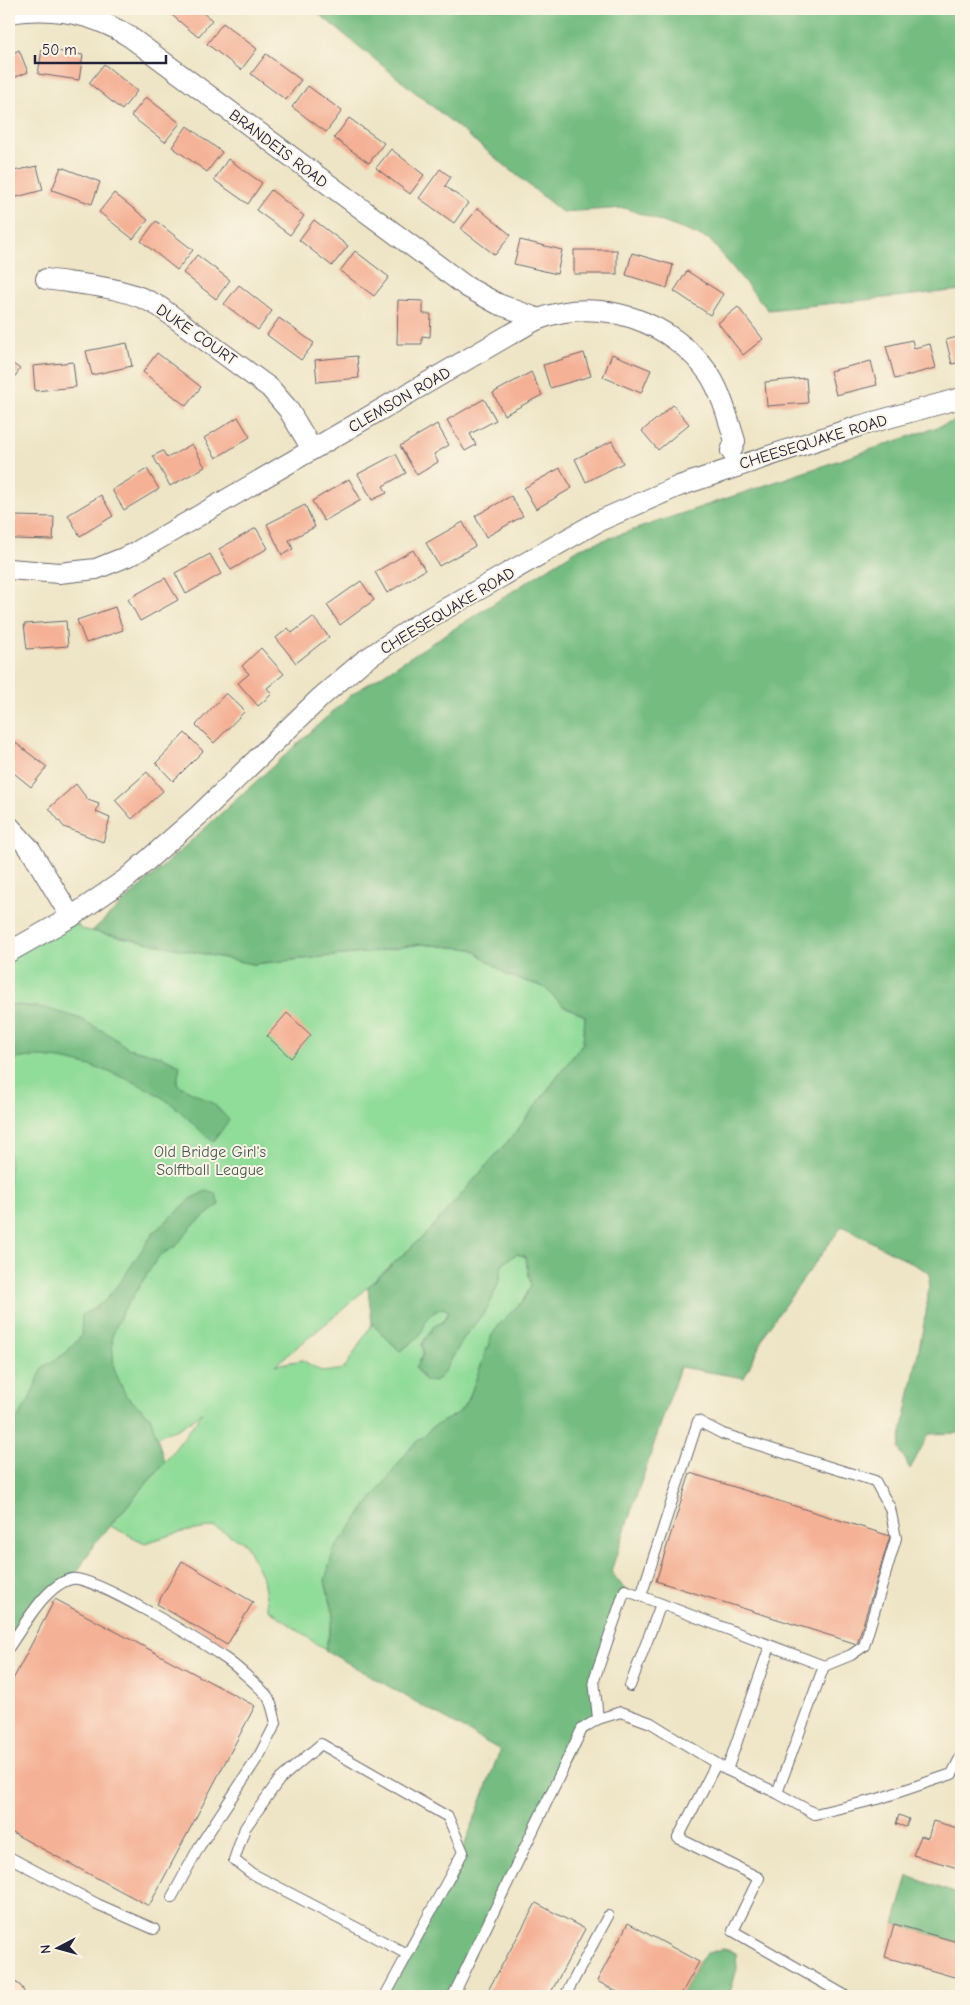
<svg xmlns="http://www.w3.org/2000/svg" width="970" height="2005" viewBox="0 0 970 2005" font-family="'Comic Neue',sans-serif">
  <style>
    .green { fill: #90dc99; stroke: #597f6a }
    .forest { fill: #74bc81; stroke: #4b6f5e }
    .building { fill: #f4b195 }
    .lines { fill: none; stroke-linecap: round; stroke-linejoin: round }
    .lane-casing { stroke: #69666c; stroke-width: 12 }
    .street-casing { stroke: #69666c; stroke-width: 22 }
    .secondary-casing { stroke: #69666c; stroke-width: 30 }
    .lane { stroke: #fff; stroke-width: 10 }
    .street { stroke: #fff; stroke-width: 20 }
    .secondary { stroke: #fce5cf; stroke-width: 28 }
    .labels { text-anchor: middle; stroke-width: 4; stroke-linejoin: round; paint-order: stroke }
    .street-label { font-size: 16px; fill: #22223b; stroke: #fcf5e5 }
    .park-label { font-size: 16px; fill: #435a57; stroke: #fcf5e5 }
  </style>
  <rect width="100%" height="100%" fill="#fcf5e5"/>
  <filter id="ink" filterUnits="userSpaceOnUse"><feTurbulence type="fractalNoise" baseFrequency=".02" numOctaves="2"/><feDisplacementMap in="SourceGraphic" scale="10" xChannelSelector="R" yChannelSelector="G"/><feConvolveMatrix kernelMatrix="1 2 1 2 8 2 1 2 1" color-interpolation-filters="sRGB"/></filter>
  <filter id="wash" filterUnits="userSpaceOnUse"><feTurbulence type="fractalNoise" baseFrequency=".0096" numOctaves="4" result="noise"/><feDisplacementMap in="SourceGraphic" scale="20" xChannelSelector="R" yChannelSelector="G"/><feGaussianBlur stdDeviation="1.12" result="paint"/><feColorMatrix in="noise" values="0 0 0 0 0 0 0 0 0 0 0 0 0 0 0 0 0 1.4 0 .05"/><feComposite in="paint" operator="in"/></filter>
  <g filter="url(#wash)">
    <rect width="100%" height="100%" fill="#eee5c6"/>
    <path class="green" d="M 71,917 L 81,929 L 253,964 L 373,952 L 421,944 L 472,949 L 507,975 L 544,987 L 562,1005 L 585,1016 L 583,1043 L 515,1133 L 430,1230 L 341,1311 L 275,1365 L 302,1360 L 323,1372 L 344,1369 L 372,1324 L 400,1351 C 406,1347 412,1343 417,1338 C 428,1326 421,1316 443,1308 L 450,1311 L 443,1322 L 434,1326 L 422,1344 L 423,1355 L 416,1368 L 444,1372 L 465,1336 L 488,1308 L 500,1279 L 502,1264 L 516,1254 L 525,1256 L 531,1286 L 523,1301 L 492,1335 L 468,1401 L 457,1414 L 433,1427 L 411,1447 L 376,1497 L 325,1581 L 334,1615 L 325,1650 L 268,1609 L 263,1579 L 245,1543 L 214,1527 L 177,1533 L 145,1543 L 110,1526 L 165,1462 L 202,1413 L 178,1429 L 160,1435 L 154,1447 L 9,1437 L 9,952 Z"/>
    <g class="forest">
      <polygon points="313,9 961,9 961,290 768,310 709,239 625,208 562,212"/>
      <path d="M 961,419 L 961,1433 L 929,1434 L 910,1469 L 899,1448 L 926,1313 L 930,1273 L 842,1226 L 768,1328 L 744,1378 L 680,1367 L 611,1571 L 625,1590 L 594,1680 L 598,1719 L 582,1729 L 453,1996 L 385,1996 L 462,1852 L 500,1750 L 325,1650 L 334,1615 L 325,1581 L 333,1551 L 411,1447 L 433,1427 L 457,1414 L 468,1401 L 492,1335 L 501,1322 L 523,1301 L 531,1286 L 525,1256 L 516,1254 L 502,1264 L 500,1279 L 488,1308 L 465,1336 L 444,1372 L 435,1382 L 425,1381 L 416,1368 L 423,1355 L 422,1344 L 434,1326 L 443,1322 L 449,1311 L 443,1308 C 421,1316 428,1326 417,1338 C 412,1343 405,1347 400,1351 L 372,1324 L 368,1287 L 430,1230 L 515,1133 L 583,1043 L 585,1016 L 562,1005 L 544,987 L 507,975 L 472,949 L 421,944 L 373,952 L 253,964 L 92,931 L 351,695 L 580,548 Z"/>
      <path d="M 9,1004 L 45,1008 L 79,1018 L 107,1033 L 128,1048 L 161,1056 L 180,1065 L 177,1084 L 214,1104 L 229,1120 L 213,1142 C 200,1131 188,1118 174,1106 C 141,1080 78,1057 35,1057 C 27,1057 17,1059 9,1060 Z"/>
      <polygon points="206,1191 216,1194 219,1205 192,1226 176,1246 159,1256 122,1313 112,1336 114,1369 126,1396 150,1416 165,1462 95,1543 73,1579 55,1588 9,1647 9,1432 29,1400 43,1367 66,1353 81,1336 82,1315 104,1302 123,1278 154,1232 192,1198"/>
      <polygon points="908,1876 957,1894 955,1903 961,1906 961,1943 894,1924"/>
      <polygon points="724,1949 736,1953 737,1969 729,1996 680,1996 699,1962 707,1953"/>
    </g>
    <g id="blocks">
      <g class="building">
        <polygon points="169,9 198,9 212,20 198,37 167,11"/>
        <polygon points="223,23 257,49 241,70 207,44"/>
        <polygon points="42,49 83,55 79,80 38,74"/>
        <polygon points="19,50 28,72 9,80 9,55"/>
        <polygon points="266,54 301,80 286,100 251,74"/>
        <polygon points="104,64 137,91 122,110 89,83"/>
        <polygon points="308,86 342,111 326,132 292,107"/>
        <polygon points="146,97 180,123 165,142 131,116"/>
        <polygon points="349,118 384,143 369,163 334,138"/>
        <polygon points="187,126 222,152 207,172 172,147"/>
        <polygon points="391,149 424,175 410,194 376,168"/>
        <polygon points="228,159 262,183 248,204 214,180"/>
        <polygon points="37,166 43,190 9,199 9,172"/>
        <polygon points="61,167 100,182 92,204 52,190"/>
        <polygon points="440,169 451,177 445,186 468,203 454,223 419,198"/>
        <polygon points="271,190 304,216 290,235 256,210"/>
        <polygon points="114,193 148,220 133,239 99,212"/>
        <polygon points="478,208 511,235 495,255 461,229"/>
        <polygon points="314,220 348,246 332,266 299,240"/>
        <polygon points="156,221 193,250 177,270 141,241"/>
        <polygon points="520,240 562,250 557,274 514,264"/>
        <rect x="574" y="250" width="43" height="24"/>
        <polygon points="355,251 389,277 374,296 340,271"/>
        <polygon points="632,253 673,265 667,288 626,275"/>
        <polygon points="197,255 230,280 216,299 183,273"/>
        <polygon points="687,271 723,294 710,315 674,291"/>
        <polygon points="239,285 272,311 258,330 224,304"/>
        <polygon points="398,300 423,301 423,314 431,314 430,337 422,336 422,344 397,344"/>
        <polygon points="738,307 763,339 743,355 718,323"/>
        <polygon points="279,318 314,343 301,360 267,335"/>
        <polygon points="961,336 961,362 952,364 946,340"/>
        <polygon points="912,340 914,348 930,344 936,368 895,379 886,346"/>
        <polygon points="127,343 132,366 92,375 86,351"/>
        <polygon points="157,353 201,387 186,406 143,372"/>
        <polygon points="584,353 591,376 550,388 543,365"/>
        <polygon points="612,354 651,370 641,393 603,377"/>
        <polygon points="357,356 359,378 317,382 315,360"/>
        <polygon points="9,361 20,369 9,385"/>
        <polygon points="871,361 877,385 836,395 830,371"/>
        <polygon points="73,362 76,387 35,391 33,366"/>
        <polygon points="531,372 542,395 504,415 493,393"/>
        <polygon points="806,378 808,403 767,406 765,382"/>
        <polygon points="484,399 496,420 470,434 476,445 465,451 447,420"/>
        <polygon points="673,405 689,424 658,450 642,431"/>
        <polygon points="238,417 250,437 216,458 204,438"/>
        <polygon points="437,424 449,445 434,454 438,462 417,475 400,446"/>
        <polygon points="612,441 623,463 586,482 575,459"/>
        <polygon points="192,444 205,467 170,486 153,456 163,451 167,458"/>
        <polygon points="396,454 406,473 383,486 387,493 372,500 358,474"/>
        <polygon points="560,468 572,488 536,509 524,488"/>
        <polygon points="147,469 159,489 124,510 112,490"/>
        <polygon points="349,479 361,500 324,521 312,501"/>
        <polygon points="101,495 113,516 80,536 68,515"/>
        <polygon points="511,496 523,516 486,537 475,516"/>
        <polygon points="305,505 315,527 289,540 293,549 282,555 267,524"/>
        <polygon points="14,516 54,517 53,540 13,539"/>
        <polygon points="463,522 475,546 439,566 426,543"/>
        <polygon points="256,528 268,548 231,570 219,549"/>
        <polygon points="413,550 425,570 387,593 375,572"/>
        <polygon points="210,554 221,574 186,594 175,573"/>
        <polygon points="165,578 178,600 140,621 128,599"/>
        <polygon points="361,581 374,600 340,625 327,605"/>
        <polygon points="115,607 123,630 86,643 77,620"/>
        <polygon points="313,617 329,637 296,663 276,638 288,628 292,633"/>
        <polygon points="66,621 68,646 27,649 24,624"/>
        <polygon points="261,648 284,674 267,688 272,694 258,706 238,683 249,674 242,666"/>
        <polygon points="226,693 245,711 214,743 196,725"/>
        <polygon points="185,733 203,751 173,781 156,763"/>
        <polygon points="13,741 47,767 31,787 9,769 9,747"/>
        <polygon points="147,772 163,791 132,819 115,800"/>
        <polygon points="76,784 88,800 99,804 96,812 110,818 103,842 64,827 49,808"/>
        <polygon points="287,1013 311,1035 291,1058 267,1036"/>
        <polygon points="690,1473 890,1536 857,1644 656,1581"/>
        <polygon points="182,1561 253,1602 227,1645 157,1604"/>
        <polygon points="55,1599 255,1706 149,1906 9,1831 9,1687"/>
        <polygon points="899,1815 909,1819 906,1827 896,1824"/>
        <polygon points="933,1821 961,1829 961,1869 913,1855 921,1836 928,1838"/>
        <polygon points="536,1903 585,1929 549,1996 485,1996"/>
        <polygon points="628,1923 699,1962 680,1996 625,1996 597,1981"/>
        <polygon points="894,1924 961,1943 961,1979 885,1957"/>
      </g>
    </g>
  </g>
  <g filter="url(#ink)">
    <use href="#blocks" fill-opacity="0" stroke="#69666c" stroke-width="1"/>
    <g class="lines">
      <g class="lane-casing">
        <g id="lane">
          <polyline points="641,1596 698,1421 723,1434 875,1481 890,1508 896,1538 864,1646 851,1655 824,1666"/>
          <path d="M 9,1647 C 23,1627 46,1584 72,1579 C 92,1575 202,1642 223,1657 C 233,1663 262,1689 268,1697 C 272,1704 274,1715 276,1723 L 260,1754 L 199,1847 L 172,1897"/>
          <polyline points="630,1686 661,1604"/>
          <polyline points="598,1719 594,1680 625,1590 824,1666 777,1793"/>
          <polyline points="716,1764 678,1838 759,1878 733,1931 846,1996"/>
          <polyline points="727,1770 770,1646"/>
          <polyline points="9,1857 97,1904 154,1929"/>
          <polyline points="385,1996 463,1852 448,1817 321,1744 279,1780 245,1828 234,1860 251,1873 407,1954"/>
          <polyline points="453,1996 582,1729 598,1719 621,1712 651,1723 727,1770 777,1793 815,1814 878,1799 952,1774 961,1756"/>
          <polyline points="565,1996 608,1916"/>
        </g>
      </g>
      <g class="street-casing">
        <g id="street">
          <path d="M 9,13 C 53,6 93,13 130,37 L 467,287 L 498,304 L 539,319"/>
          <path d="M 46,279 C 84,285 126,286 160,307 L 270,388 L 288,409 L 312,449"/>
          <path d="M 9,569 L 59,573 L 96,569 L 133,554 L 509,335 C 519,330 529,323 539,319 C 599,295 673,322 709,374 C 722,394 728,419 735,441 L 731,451"/>
          <polyline points="9,826 30,849 71,917"/>
          <polyline points="9,952 71,917 126,879 199,815 321,697 362,662 415,626 599,521 679,486 859,426 961,398"/>
        </g>
      </g>
      <g class="secondary-casing">
        <polyline id="secondary" points="9,1996 10,1996"/>
      </g>
      <use href="#lane" class="lane"/>
      <use href="#street" class="street"/>
      <use href="#secondary" class="secondary"/>
    </g>
  </g>
  <g class="labels">
    <g class="street-label">
      <text transform="translate(279 148) rotate(37)" y="6">BRANDEIS ROAD</text>
      <text transform="translate(197 334) rotate(35)" y="6">DUKE COURT</text>
      <text transform="translate(399 399) rotate(-30)" y="6">CLEMSON ROAD</text>
      <text transform="translate(813 441) rotate(-17)" y="6">CHEESEQUAKE ROAD</text>
      <text transform="translate(447 610) rotate(-31)" y="6">CHEESEQUAKE ROAD</text>
    </g>
    <g class="park-label">
      <text x="210" y="1157">Old Bridge Girl's<tspan x="210" dy="18">Solftball League</tspan></text>
    </g>
  </g>
  <rect width="970" height="2005" fill="none" stroke="#fcf5e5" stroke-width="30"/>
  <g transform="translate(58 1948) rotate(264)" stroke="#fcf5e5" stroke-width="4" paint-order="stroke">
  <path d="M0-4L9 19L0 12L-9 19Z" fill="#22223b"/>
  <text y="-8" font-size="14" font-weight="bold" text-anchor="middle" fill="#22223b">N</text>
  </g>
  <path d="M35 55v8h131v-8" fill="none" stroke="#22223b" stroke-width="2.5"/>
  <text x="42" y="55" font-size="15" fill="#22223b" stroke="#fcf5e5" stroke-width="4" paint-order="stroke">50 m</text>
</svg>
